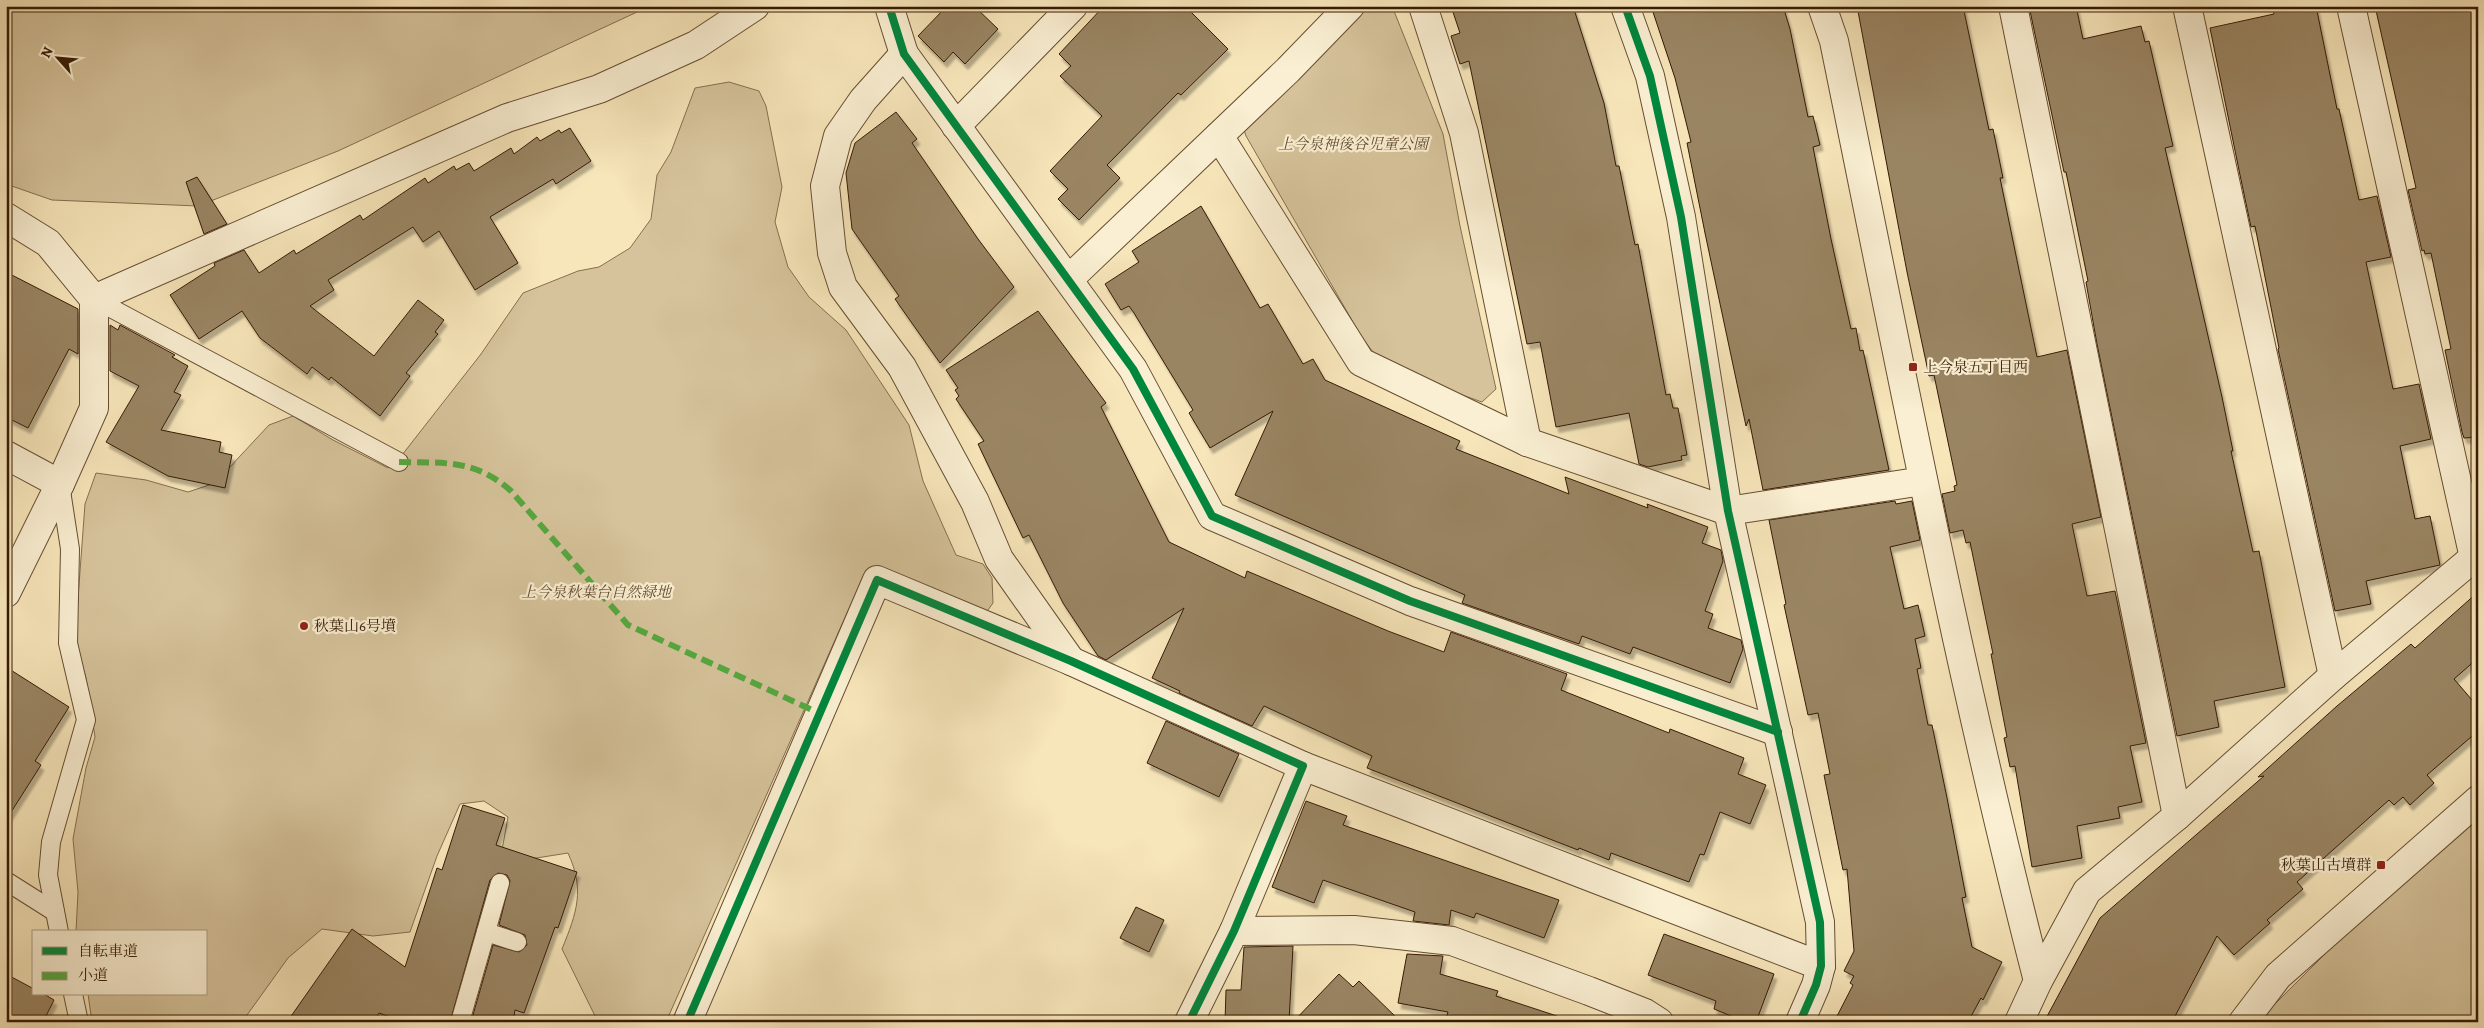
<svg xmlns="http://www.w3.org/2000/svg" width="2484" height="1028" viewBox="0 0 2484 1028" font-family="Alegreya,'Noto Serif JP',serif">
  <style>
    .green { fill: #d6c39b; stroke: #866f50 }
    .building { fill: #9a8563; stroke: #361b05; filter: url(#shadow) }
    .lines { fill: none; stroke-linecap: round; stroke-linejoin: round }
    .service-casing { stroke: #664e32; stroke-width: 20 }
    .minor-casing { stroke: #664e32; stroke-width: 30 }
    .service { stroke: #faefd2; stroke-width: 18 }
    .minor { stroke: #faefd2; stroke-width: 28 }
    .quiet { stroke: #55a940; stroke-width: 6; stroke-dasharray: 12 6; stroke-linecap: butt }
    .cycleway-casing { stroke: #faefd2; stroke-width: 11 }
    .cycleway { stroke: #00873e; stroke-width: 8 }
    .poi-dot { fill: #8f2418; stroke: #faefd2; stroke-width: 2 }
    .labels { text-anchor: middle; stroke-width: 4.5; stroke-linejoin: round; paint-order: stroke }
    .park-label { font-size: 15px; font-style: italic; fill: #664d32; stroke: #faefd2 }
    .poi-label { font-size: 15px; fill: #361b05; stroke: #faefd2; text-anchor: start }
  </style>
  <defs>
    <filter id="shadow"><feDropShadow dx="3" dy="5.5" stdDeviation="1" flood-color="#0004"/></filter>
  </defs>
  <rect width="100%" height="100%" fill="#f7e6ba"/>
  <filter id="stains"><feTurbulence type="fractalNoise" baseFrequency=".004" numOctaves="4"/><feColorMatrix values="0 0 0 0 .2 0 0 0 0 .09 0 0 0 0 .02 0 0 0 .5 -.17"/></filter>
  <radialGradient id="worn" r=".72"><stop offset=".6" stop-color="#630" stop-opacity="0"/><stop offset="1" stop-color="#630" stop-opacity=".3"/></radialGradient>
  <g class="green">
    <polygon points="6,6 650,6 338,151 198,206 52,200 6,184"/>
    <polygon points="1360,6 1392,6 1443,134 1460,226 1496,389 1482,402 1448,390 1373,352 1361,336 1246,136 1243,127"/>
    <path d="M 729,82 L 759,91 L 766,106 L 782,187 L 775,222 L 788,267 L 809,297 L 846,330 L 909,425 L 923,481 L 956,555 L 983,564 L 992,578 L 993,603 L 985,614 L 866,570 L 666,1022 L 598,1022 L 562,949 C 577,912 585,890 568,853 L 530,859 L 502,850 L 508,817 L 484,801 L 460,804 L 437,856 L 410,932 L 373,936 L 322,929 L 288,958 L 242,1022 L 92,1022 L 88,994 L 206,994 L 206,932 L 76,932 L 78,892 L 73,839 L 86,768 L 95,737 L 86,678 L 75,639 L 85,504 L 96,473 L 146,480 L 188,492 L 215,483 L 269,425 L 293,416 L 333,440 L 388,468 L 402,455 L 481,354 L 523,293 L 578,271 L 599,267 L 630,248 L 651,219 L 657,175 L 671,152 L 695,88 Z"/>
    <polygon points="2478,812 2478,1022 2257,1022 2381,898"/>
  </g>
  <g class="building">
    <polygon points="947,6 974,6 998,29 965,64 953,52 944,62 918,36"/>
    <polygon points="1104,6 1185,6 1228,49 1181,95 1178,93 1107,165 1120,178 1079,220 1058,199 1068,189 1050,171 1102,116 1060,76 1071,66 1059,54"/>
    <polygon points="1451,6 1573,6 1604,103 1616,166 1619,166 1635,245 1638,244 1666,395 1670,394 1673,408 1678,408 1687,455 1681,456 1682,460 1648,467 1639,464 1629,413 1556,427 1540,342 1527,344 1469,61 1460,64 1451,36 1460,33"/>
    <polygon points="1651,6 1783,6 1790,29 1808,117 1813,116 1820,145 1813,147 1831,239 1851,329 1856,328 1860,351 1863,350 1889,470 1763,490 1749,419 1746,426 1705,233 1687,143 1691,142 1675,78"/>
    <polygon points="1857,6 1963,6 1989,130 1993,129 2003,178 2000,178 2037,357 2067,350 2101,517 2072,524 2087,596 2115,591 2146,743 2130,746 2142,802 2118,807 2120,818 2077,826 2082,858 2032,867 2015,766 2010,767 2004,738 2007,737 1991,654 1993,654 1970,542 1966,543 1963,530 1950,533 1942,494 1955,491 1954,486 1957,485 1934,375 1929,376 1907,272"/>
    <polygon points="2029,6 2076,6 2083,39 2141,26 2145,42 2149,41 2173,146 2165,148 2222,397 2233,451 2231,451 2253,552 2259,551 2285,687 2214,701 2219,727 2177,736 2097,344 2086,282 2088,281 2066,172 2064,172"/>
    <polygon points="2272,6 2316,6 2337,109 2339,109 2359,200 2377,196 2391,257 2366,262 2393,389 2419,384 2431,439 2400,446 2415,519 2430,516 2440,565 2366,581 2371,604 2335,611 2278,349 2279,348 2255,226 2251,227 2240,175 2210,28 2274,14"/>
    <polygon points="2375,6 2478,6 2478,437 2464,438 2462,432 2445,350 2451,349 2431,253 2425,254 2424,250 2422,251 2408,190 2416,188"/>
    <polygon points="896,112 917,139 912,143 978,239 1014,287 940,363 895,299 899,296 852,229 846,173 855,143"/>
    <polygon points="570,128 591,161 556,184 553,179 490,217 518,263 475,290 439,231 423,242 413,227 328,280 334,290 310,306 374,356 418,300 444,320 435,332 438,334 406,373 410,376 380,416 331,377 329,380 312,367 307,374 260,338 242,311 199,339 170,295 215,266 214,263 244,250 259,273 294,250 296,254 360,215 363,220 425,178 428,183 454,166 456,170 469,163 474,171 511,148 514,154 537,137 540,141 559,130 561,133"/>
    <polygon points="197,177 227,224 204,234 186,182"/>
    <polygon points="1201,206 1260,308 1268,304 1303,364 1313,359 1325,380 1460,441 1456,449 1569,494 1565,477 1648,508 1647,504 1708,527 1702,543 1721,550 1723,561 1705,611 1713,614 1708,628 1741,640 1743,649 1730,683 1633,647 1630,654 1582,636 1579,644 1462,603 1465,595 1235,495 1273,411 1210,448 1189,413 1193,410 1134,313 1129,306 1121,310 1105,284 1139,262 1132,251"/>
    <polygon points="6,272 78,309 78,354 69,349 28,428 6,417"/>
    <polygon points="1038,311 1106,403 1101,407 1169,542 1245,578 1247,571 1388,631 1444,652 1451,632 1567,674 1561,690 1669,733 1670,729 1744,758 1738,774 1766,785 1750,824 1720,812 1704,855 1700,854 1689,882 1611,853 1609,860 1579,848 1578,850 1367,768 1372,756 1264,706 1252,726 1179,693 1180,691 1152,678 1184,608 1106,660 1098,656 1063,603 1029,535 1023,538 978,444 984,441 956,399 959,396 955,390 958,388 946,370"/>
    <polygon points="110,325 118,330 120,325 175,355 172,357 188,366 174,392 181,395 161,430 221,442 219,452 232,455 225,488 168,476 106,442 139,386 110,371"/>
    <polygon points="1895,501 1896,504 1912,501 1920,540 1890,547 1904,609 1918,605 1925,636 1915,639 1921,668 1917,669 1928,725 1932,725 1947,798 1966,897 1962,898 1972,947 2002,962 1983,1000 1981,998 1968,1022 1834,1022 1853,985 1850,983 1854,976 1844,971 1854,951 1847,869 1843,870 1824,775 1830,774 1818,713 1808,715 1784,605 1786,604 1769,520"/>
    <polygon points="2478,592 2478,658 2454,679 2478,707 2478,731 2427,775 2434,783 2410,805 2403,797 2394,805 2389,800 2297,882 2303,889 2267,920 2270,923 2234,955 2217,936 2172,1022 2044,1022 2100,918 2264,776 2258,777 2337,706 2411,644 2415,648"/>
    <polygon points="6,667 69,707 35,761 41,765 6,820"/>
    <polygon points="1166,721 1239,754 1219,797 1147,763"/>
    <polygon points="1306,801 1347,816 1343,825 1559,900 1544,938 1476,913 1474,918 1451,910 1449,925 1413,921 1415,912 1323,880 1314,903 1272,887"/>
    <polygon points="463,805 505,818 496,845 577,872 558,928 555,927 524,1013 515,1010 513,1022 471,1022 493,945 519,952 527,945 525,935 499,925 510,881 507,875 498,873 490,880 450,1022 405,1022 379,1013 373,1022 287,1022 352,929 405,967 437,868 442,870"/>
    <polygon points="1136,907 1164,920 1149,952 1120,938"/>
    <polygon points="1664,934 1774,974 1756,1022 1746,1022 1714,1009 1716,1001 1648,975"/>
    <polygon points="1293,946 1289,1022 1225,1022 1226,990 1241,990 1244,947"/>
    <polygon points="1407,954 1443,956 1440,974 1498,991 1496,996 1557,1016 1556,1022 1445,1022 1448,1012 1398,1003"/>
    <polygon points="6,974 34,989 34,994 44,994 54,1000 43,1022 6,1022"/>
    <polygon points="1339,974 1353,987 1359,981 1401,1022 1293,1022"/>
  </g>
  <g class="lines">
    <g class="service-casing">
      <g id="service">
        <polyline points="94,299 399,462"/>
        <polyline points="6,881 55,912"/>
        <polyline points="59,932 48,875 51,842 86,720 68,643 70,549 60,484"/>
        <polyline points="486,932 517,942"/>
        <polyline points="73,994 79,1022"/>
        <polyline points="460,1022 500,883"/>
      </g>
    </g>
    <g class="minor-casing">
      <g id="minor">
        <polyline points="889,6 904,54 1133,369 1212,516 1410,601 1778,732"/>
        <polyline points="1423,6 1464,133 1527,442"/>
        <polyline points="1625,6 1650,76 1681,217 1728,511 1820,922 1821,966 1816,985 1800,1022"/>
        <path d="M 1822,6 L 1834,41 C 1898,355 1958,671 2038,981"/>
        <polyline points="2013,6 2177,816"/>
        <polyline points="2187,6 2333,676"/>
        <polyline points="2351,6 2474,558"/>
        <polyline points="904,54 863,100 838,136 825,186 832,253 843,287 902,367 975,502 999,559 1071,661"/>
        <polyline points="956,126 1073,6"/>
        <polyline points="1219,136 1361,362 1527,442 1728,511 1923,481"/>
        <polyline points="6,217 48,243 94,299 94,408 60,484 6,593"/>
        <polyline points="1069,279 1288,70 1350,6"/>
        <polyline points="94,299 507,118 599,89 696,45 755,6"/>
        <polyline points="6,455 60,484"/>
        <polyline points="1303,766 1821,966"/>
        <polyline points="1234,931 1354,930 1452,941 1589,991 1645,1013 1659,1022"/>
        <polyline points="692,1022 688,1020 877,580 1071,661 1303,766 1234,931 1189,1022"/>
        <polyline points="2019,1022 2038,981 2087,891 2177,816 2333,676 2478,554"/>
        <polyline points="2243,1022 2278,976 2478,800"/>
      </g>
    </g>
    <use href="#service" class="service"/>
    <use href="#minor" class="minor"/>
    <path class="quiet" d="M 399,462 C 444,463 475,459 511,491 L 628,625 L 821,714"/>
    <g class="cycleway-casing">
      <g id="cycleway">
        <polyline points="889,6 904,54 1133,369 1212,516 1410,601 1778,732"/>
        <polyline points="1625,6 1650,76 1681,217 1728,511 1820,922 1821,966 1816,985 1800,1022"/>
        <polyline points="692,1022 688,1020 877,580 1071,661 1303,766 1234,931 1189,1022"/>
      </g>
    </g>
    <use href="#cycleway" class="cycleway"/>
  </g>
  <g class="poi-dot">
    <rect x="1908" y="362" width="10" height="10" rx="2.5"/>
    <circle cx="304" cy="626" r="5"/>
    <rect x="2376" y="860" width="10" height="10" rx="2.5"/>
  </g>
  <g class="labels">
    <g class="park-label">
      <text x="1353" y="149">上今泉神後谷児童公園</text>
      <text x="596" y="597">上今泉秋葉台自然緑地</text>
    </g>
    <g class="poi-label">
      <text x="1923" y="372">上今泉五丁目西</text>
      <text x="314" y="631">秋葉山6号墳</text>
      <text x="2371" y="870" text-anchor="end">秋葉山古墳群</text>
    </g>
  </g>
  <rect width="2484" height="1028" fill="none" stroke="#f7e6ba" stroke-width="25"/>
  <rect x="8" y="8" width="2469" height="1013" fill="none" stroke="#361b05" stroke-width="2.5"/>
  <rect x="12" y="12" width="2459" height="1003" fill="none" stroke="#361b05"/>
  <rect x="32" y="930" width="175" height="65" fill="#faefd2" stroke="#ac9a80"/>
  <rect x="42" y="947" width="25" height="8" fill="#00873e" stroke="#ac9a80"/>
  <text x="78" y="956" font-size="15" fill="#361b05">自転車道</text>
  <rect x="42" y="972" width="25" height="8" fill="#55a940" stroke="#ac9a80"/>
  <text x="78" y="980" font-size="15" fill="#361b05">小道</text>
  <g transform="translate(58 58) rotate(297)" stroke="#faefd2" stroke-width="4" paint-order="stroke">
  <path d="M0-4L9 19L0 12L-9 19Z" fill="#361b05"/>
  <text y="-8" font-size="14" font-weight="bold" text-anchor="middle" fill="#361b05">N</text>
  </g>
  <rect width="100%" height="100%" filter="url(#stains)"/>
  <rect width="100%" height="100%" fill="url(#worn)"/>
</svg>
